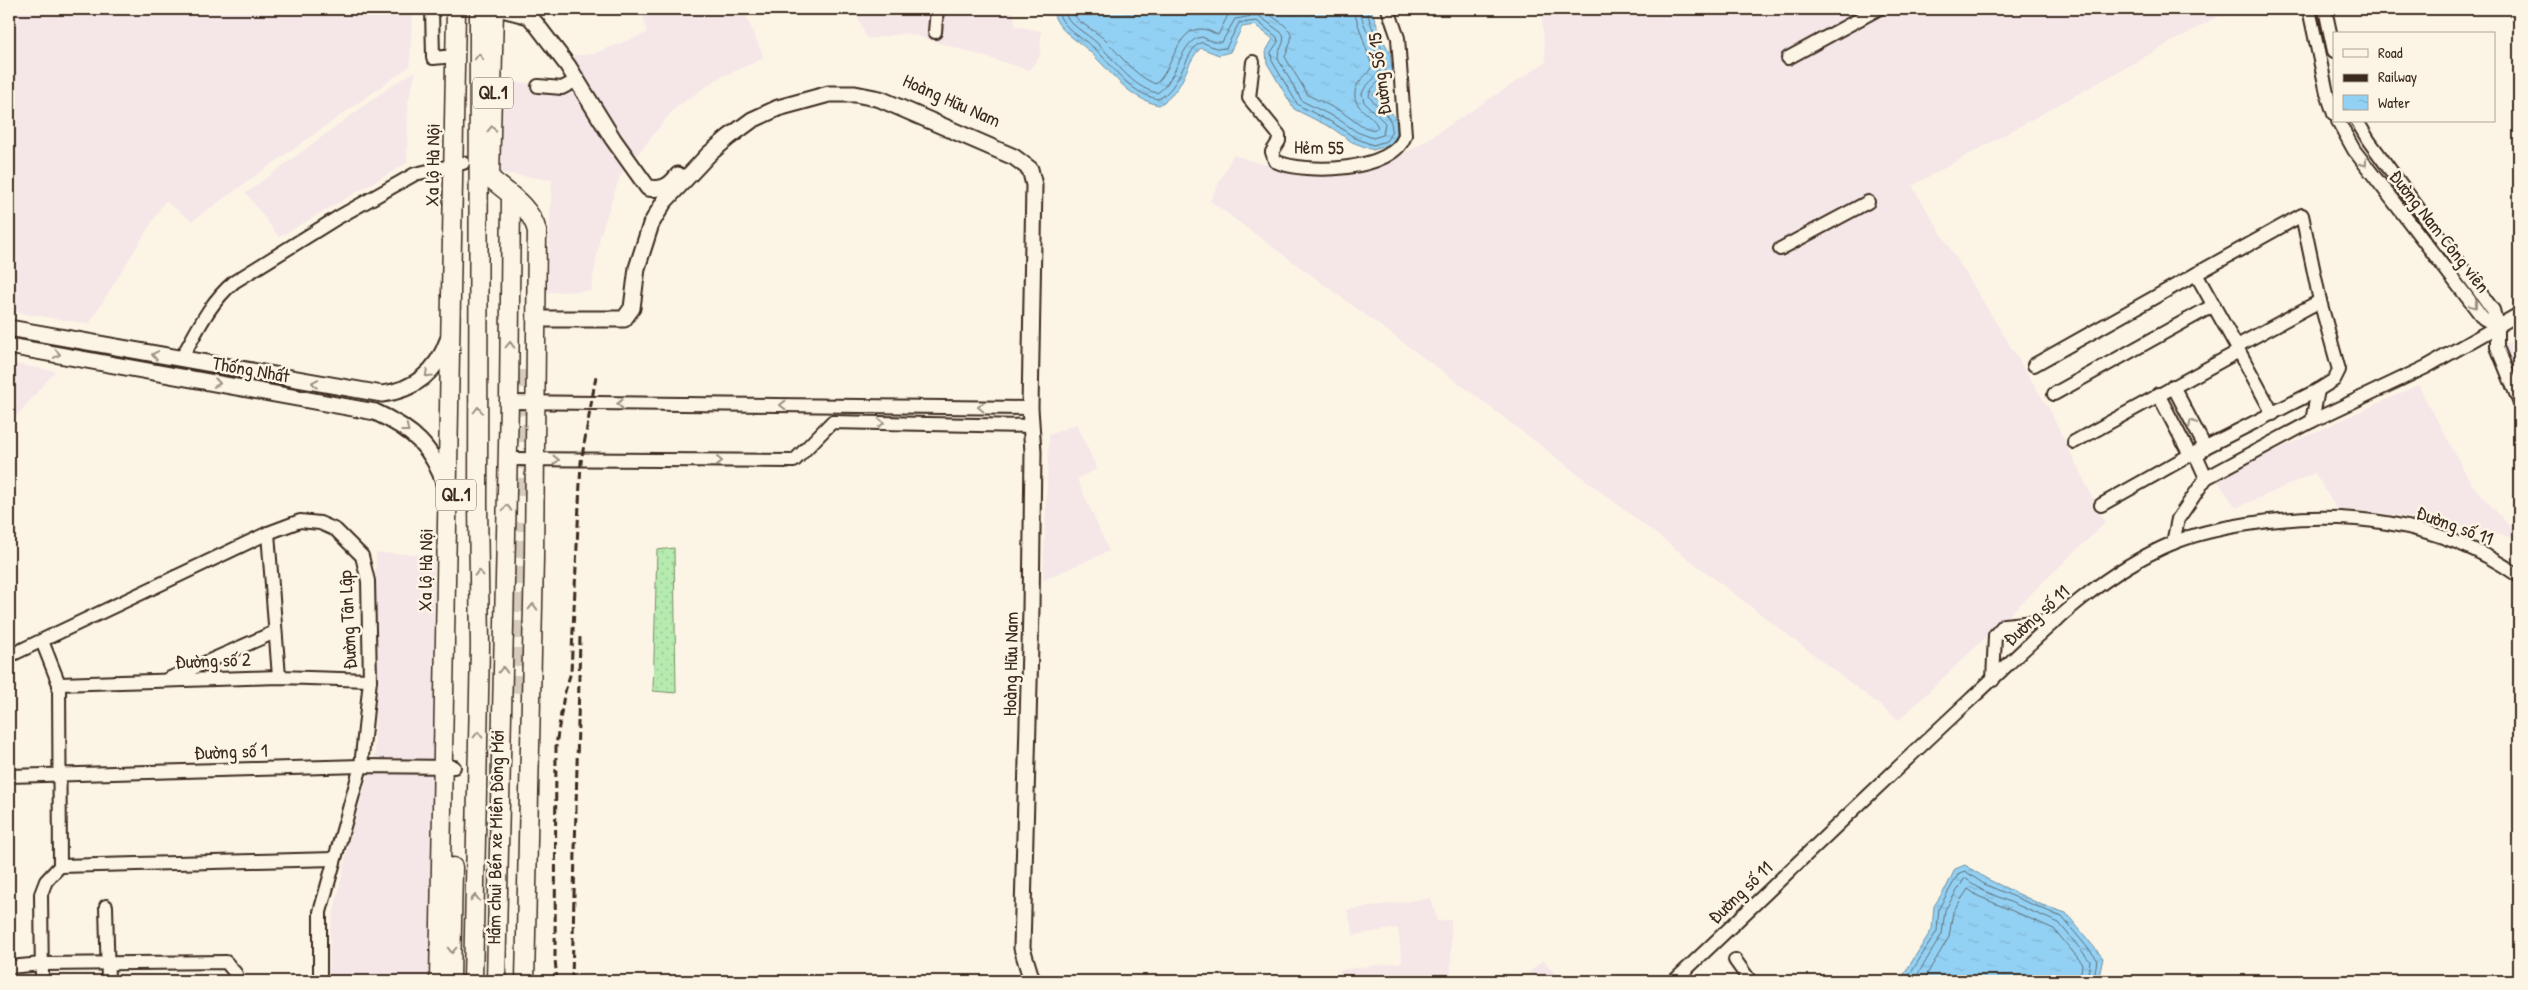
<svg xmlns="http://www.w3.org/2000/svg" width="2528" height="990" viewBox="0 0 2528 990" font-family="'Patrick Hand',sans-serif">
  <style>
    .built { fill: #f5e6e8 }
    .grass { fill: url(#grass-dots); stroke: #788a66 }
    .water { fill: url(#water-ripples); stroke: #708e9e }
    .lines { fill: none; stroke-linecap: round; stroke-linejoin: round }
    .shore { stroke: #5e6d74; stroke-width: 1 }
    .highway-tunnel { stroke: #d5ccbd; stroke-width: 18; stroke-dasharray: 18 9; stroke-linecap: butt }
    .minor-casing { stroke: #3b2a1e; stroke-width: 16 }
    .major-casing { stroke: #3b2a1e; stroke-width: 19 }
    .highway-casing { stroke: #3b2a1e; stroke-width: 21 }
    .minor { stroke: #fcf5e5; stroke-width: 12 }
    .major { stroke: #fcf5e5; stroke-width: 15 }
    .highway { stroke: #fcf5e5; stroke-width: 18 }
    .rail { stroke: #3b2a1e; stroke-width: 3; stroke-dasharray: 8 4; stroke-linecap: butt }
    .oneway { stroke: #9c9082 }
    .labels { text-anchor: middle; stroke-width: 5; stroke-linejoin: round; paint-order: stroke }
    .shield { fill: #fcf5e5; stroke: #75675a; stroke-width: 1 }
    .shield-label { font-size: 18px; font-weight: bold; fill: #3b2a1e }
    .street-label { font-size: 19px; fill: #3b2a1e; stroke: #fcf5e5 }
  </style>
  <defs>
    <pattern id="grass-dots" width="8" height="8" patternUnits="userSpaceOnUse" patternTransform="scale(1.25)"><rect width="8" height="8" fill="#b5ebae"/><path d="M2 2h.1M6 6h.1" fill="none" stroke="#9dca95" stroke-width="1.8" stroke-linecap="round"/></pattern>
    <pattern id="water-ripples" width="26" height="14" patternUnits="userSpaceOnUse" patternTransform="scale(1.25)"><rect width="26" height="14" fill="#93d1f4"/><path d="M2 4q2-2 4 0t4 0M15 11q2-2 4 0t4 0" fill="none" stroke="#80b4d1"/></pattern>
  </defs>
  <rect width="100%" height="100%" fill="#fcf5e5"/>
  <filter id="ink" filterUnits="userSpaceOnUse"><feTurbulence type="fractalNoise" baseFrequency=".02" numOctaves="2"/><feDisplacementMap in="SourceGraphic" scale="10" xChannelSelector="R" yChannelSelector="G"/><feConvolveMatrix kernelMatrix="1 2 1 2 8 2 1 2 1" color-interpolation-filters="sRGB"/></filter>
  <g filter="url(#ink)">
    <g class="built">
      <polygon points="9,9 427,9 427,10 412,11 410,66 192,221 165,201 89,324 9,311"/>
      <polygon points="642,9 743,9 764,58 717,79 674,109 620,176 600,236 591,291 547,292 552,180 495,172 498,86 508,83 555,83 564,80 556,57 593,54 647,33"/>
      <polygon points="854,9 1014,9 1015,26 1041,31 1040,56 1029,70 907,33 867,39"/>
      <polygon points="1541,9 2231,9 1912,186 2049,409 2105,523 1899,720 1468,390 1210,201 1233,155 1262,164 1307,173 1395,156 1413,149 1546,62"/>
      <polygon points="416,71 408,102 407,163 279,237 246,193 395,83"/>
      <polygon points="2519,338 2519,389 2497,347"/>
      <polygon points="9,363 55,371 9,425"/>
      <polygon points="2418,385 2472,485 2519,536 2519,539 2422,519 2364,511 2337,510 2315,473 2236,508 2216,478"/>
      <polygon points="1077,424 1097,469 1077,479 1109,551 1043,580 1049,435"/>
      <polygon points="376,553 434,555 434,748 428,981 329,981 330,931 352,829 375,754"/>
      <polygon points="1431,898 1437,921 1451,920 1451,981 1341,981 1339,970 1402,962 1398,928 1354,935 1347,910"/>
      <polygon points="1543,960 1562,981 1506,981 1526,975"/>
    </g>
    <polygon class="grass" points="674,548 676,693 653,691 657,550"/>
    <g class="water">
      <path d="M 1052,9 L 1371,9 L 1382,39 L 1390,52 L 1392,70 L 1385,83 L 1373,95 L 1390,110 L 1396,120 L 1397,135 L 1390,145 L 1373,150 L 1352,142 L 1332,128 L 1294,109 L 1267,63 L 1266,51 L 1273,39 L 1255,25 L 1242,27 L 1230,52 L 1219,55 L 1201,48 C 1184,63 1187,89 1159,105 C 1127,98 1112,72 1089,51 C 1074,37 1057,31 1052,9 Z"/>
      <polygon points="1965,865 1987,879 2042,905 2066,913 2103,958 2098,981 1900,981 1932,929 1934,906 1947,886 1955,869"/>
    </g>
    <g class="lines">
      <g class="shore">
        <path d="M 1057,9 C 1062,28 1078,35 1093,47 C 1114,66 1128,93 1158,99 C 1180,90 1188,46 1200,43 C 1206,41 1213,51 1226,48 L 1239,23 L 1257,21 L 1277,37 L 1278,42 L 1271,52 L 1272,61 L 1298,105 L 1335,124 L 1355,138 L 1373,145 L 1386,141 C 1403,120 1378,111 1369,96 C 1370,85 1386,80 1386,67 C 1386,48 1369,29 1367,9"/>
        <path d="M 1063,9 C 1068,26 1086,32 1098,44 C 1116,61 1131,87 1157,93 C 1178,81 1180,39 1202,37 L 1213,42 L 1222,42 L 1235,19 L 1258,15 L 1283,34 C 1286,45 1277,49 1278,59 L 1302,101 L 1338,119 L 1357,132 L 1373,138 L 1383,135 L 1385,123 L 1364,102 L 1362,94 C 1365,83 1378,79 1380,68 C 1382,55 1361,26 1360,9"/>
        <path d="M 1071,9 C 1075,22 1093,29 1103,38 C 1120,54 1132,74 1155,84 C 1174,71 1175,27 1203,29 C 1209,30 1213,33 1218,35 L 1228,15 L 1239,9"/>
        <path d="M 1263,9 C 1268,12 1271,16 1276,19 C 1296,32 1293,37 1285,57 L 1308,95 L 1342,112 L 1361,126 L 1374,130 L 1378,128 C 1374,113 1349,109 1356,88 C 1359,79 1368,75 1372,66 L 1353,9"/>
        <polyline points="1906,981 1937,931 1939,908 1959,873 1965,871 1984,884 2062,917 2097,959 2094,981"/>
        <polyline points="1914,981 1942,934 1945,910 1965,878 1982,890 2059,923 2090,961 2087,981"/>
        <polyline points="1923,981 1949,937 1953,912 1968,889 1978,896 2054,929 2082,963 2080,981"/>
      </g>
      <g class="highway-tunnel">
        <polyline points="523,496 525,366"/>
        <polyline points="519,693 523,522"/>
      </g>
      <g class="minor-casing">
        <g id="minor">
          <polyline points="432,9 433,58 455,56"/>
          <polyline points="2309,9 2327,93 2334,114"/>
          <polyline points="2325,9 2334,51"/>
          <polyline points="935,32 937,9"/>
          <polyline points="1788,58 1878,9"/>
          <path d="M 1253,62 L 1249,98 L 1279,135 L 1279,141 L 1272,152 L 1275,161 C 1304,175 1395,172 1405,135 L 1398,38 L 1388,9"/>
          <polyline points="538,86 562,88 577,80"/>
          <polyline points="2338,121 2354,150 2483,318 2497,326"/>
          <polyline points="2357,121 2369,141 2493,310 2497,326 2497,347 2519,401"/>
          <polyline points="1780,249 1868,202"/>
          <polyline points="2237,346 2320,301"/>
          <path d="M 181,359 C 197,331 209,303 234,282 L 337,218 L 415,174 L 463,163"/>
          <polyline points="2034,365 2196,274 2239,351"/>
          <polyline points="2173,386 2205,447 2200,454"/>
          <polyline points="2054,394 2214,305"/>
          <polyline points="2158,394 2190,455 2197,458 2206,478"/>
          <polyline points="509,402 1030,408"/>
          <polyline points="2312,421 2318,390"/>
          <polyline points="2074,442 2239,351 2273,414"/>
          <polyline points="508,459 794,461 832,422 1030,426"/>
          <polyline points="2101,505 2190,455 2318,390 2334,380 2339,370 2320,301 2302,215 2196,274"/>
          <polyline points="268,533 279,677"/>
          <polyline points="2173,543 2178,519 2206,478 2312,421 2426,367 2519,314"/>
          <polyline points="9,656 268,533 300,521 320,523 336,530 362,556 368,581 370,680 361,766 320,912 320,981"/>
          <polyline points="168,679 275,632"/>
          <polyline points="1993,680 1995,635 2004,625 2057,620"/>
          <polyline points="59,684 279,677 370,680"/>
          <polyline points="9,776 361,766 454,767"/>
          <polyline points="60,866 334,859"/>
          <polyline points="106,906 108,981"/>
          <polyline points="1735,960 1750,981"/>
          <polyline points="9,967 42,964 226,962 236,974 236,981"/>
          <polyline points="42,981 41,894 46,881 60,866 59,684 42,641"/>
          <path d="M 1674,981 C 1773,887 1870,793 1970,700 C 2032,643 2093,576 2173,543 C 2197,533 2222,528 2248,524 C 2342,509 2440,520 2519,576"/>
        </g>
      </g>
      <g class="major-casing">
        <g id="major">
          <path d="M 502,9 L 529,16 L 536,24 L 568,66 L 613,139 L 648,188 C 662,190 669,187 678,175"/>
          <polyline points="537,319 624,319 632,308 637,268 651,224 664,202 709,154 729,137 752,120 778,108 829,94 855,94 880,99 1014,157 1030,169 1034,185 1030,408 1033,452 1031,609 1022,948 1032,981"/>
          <path d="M 9,328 L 382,394 C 415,390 437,371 448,340"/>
          <path d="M 9,346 L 375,412 C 412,429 433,447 445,486"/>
        </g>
      </g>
      <g class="highway-casing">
        <g id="highway">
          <path d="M 490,178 C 508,193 531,207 537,231 L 534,558 L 525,981"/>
          <polyline points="490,178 494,9"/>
          <polyline points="439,981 456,9"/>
          <polyline points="451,981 453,867"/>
          <polyline points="473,981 480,646 478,505 479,9"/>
          <polyline points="496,981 509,402 511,196"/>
        </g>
      </g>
      <use href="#minor" class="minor"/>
      <use href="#major" class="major"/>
      <use href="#highway" class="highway"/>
      <g class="rail">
        <polyline points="557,981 555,959 556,745 564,695 571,672 581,462 596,376"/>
        <polyline points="572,981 580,636"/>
      </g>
    </g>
    <defs><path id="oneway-chevron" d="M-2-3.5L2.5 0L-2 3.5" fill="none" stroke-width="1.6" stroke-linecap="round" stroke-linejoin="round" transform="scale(1.25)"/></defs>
    <g class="oneway">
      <use href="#oneway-chevron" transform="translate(479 57) rotate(-90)"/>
      <use href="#oneway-chevron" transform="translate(492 129) rotate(-88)"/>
      <use href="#oneway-chevron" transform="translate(2364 163) rotate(52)"/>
      <use href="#oneway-chevron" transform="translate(2474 305) rotate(53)"/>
      <use href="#oneway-chevron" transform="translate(510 345) rotate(-89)"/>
      <use href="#oneway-chevron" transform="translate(57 354) rotate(10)"/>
      <use href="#oneway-chevron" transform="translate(155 355) rotate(-170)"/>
      <use href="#oneway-chevron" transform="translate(428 374) rotate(137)"/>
      <use href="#oneway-chevron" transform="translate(217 383) rotate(10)"/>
      <use href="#oneway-chevron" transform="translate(315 383) rotate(-170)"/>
      <use href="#oneway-chevron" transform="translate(620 404) rotate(-180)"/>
      <use href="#oneway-chevron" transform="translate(783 405) rotate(-180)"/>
      <use href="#oneway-chevron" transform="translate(981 407) rotate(-179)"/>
      <use href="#oneway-chevron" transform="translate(478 410) rotate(-90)"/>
      <use href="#oneway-chevron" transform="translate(881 423) rotate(1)"/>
      <use href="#oneway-chevron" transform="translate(2192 423) rotate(-118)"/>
      <use href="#oneway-chevron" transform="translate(406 429) rotate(38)"/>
      <use href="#oneway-chevron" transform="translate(556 460)"/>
      <use href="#oneway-chevron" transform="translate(719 461)"/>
      <use href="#oneway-chevron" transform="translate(507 508) rotate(-89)"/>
      <use href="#oneway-chevron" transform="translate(479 573) rotate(-91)"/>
      <use href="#oneway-chevron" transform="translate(533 607) rotate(-89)"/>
      <use href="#oneway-chevron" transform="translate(503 670) rotate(-89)"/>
      <use href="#oneway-chevron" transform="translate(478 735) rotate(-89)"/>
      <use href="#oneway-chevron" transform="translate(475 898) rotate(-89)"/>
      <use href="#oneway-chevron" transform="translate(452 950) rotate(91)"/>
    </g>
  </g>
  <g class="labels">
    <g class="shield">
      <rect x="473" y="77.5" width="40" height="31" rx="4"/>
      <rect x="436" y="479.5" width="40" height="31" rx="4"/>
    </g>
    <g class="shield-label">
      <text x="493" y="99">QL.1</text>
      <text x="456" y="501">QL.1</text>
    </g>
    <g class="street-label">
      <text transform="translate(1379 74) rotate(-97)" y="7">Đường Số 15</text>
      <text transform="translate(952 100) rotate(24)" y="7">Hoàng Hữu Nam</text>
      <text transform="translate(1319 147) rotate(1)" y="7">Hẻm 55</text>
      <text transform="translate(432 165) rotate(-89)" y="7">Xa lộ Hà Nội</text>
      <text transform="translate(2440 231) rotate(52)" y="7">Đường Nam Công viên</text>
      <text transform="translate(251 369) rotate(10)" y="7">Thống Nhất</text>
      <text transform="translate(2455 525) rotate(20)" y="7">Đường số 11</text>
      <text transform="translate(425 570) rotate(-89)" y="7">Xa lộ Hà Nội</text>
      <text transform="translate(2036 615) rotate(-42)" y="7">Đường số 11</text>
      <text transform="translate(347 620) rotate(-93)" y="7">Đường Tân Lập</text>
      <text transform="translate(213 660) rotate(-2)" y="7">Đường số 2</text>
      <text transform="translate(1010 664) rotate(-89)" y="7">Hoàng Hữu Nam</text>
      <text transform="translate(231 751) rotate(-2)" y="7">Đường số 1</text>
      <text transform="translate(495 837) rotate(-89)" y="7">Hầm chui Bến xe Miền Đông Mới</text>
      <text transform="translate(1740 892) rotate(-44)" y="7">Đường số 11</text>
    </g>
  </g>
  <rect width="2528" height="990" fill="none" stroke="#fcf5e5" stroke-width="30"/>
  <rect x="15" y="15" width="2498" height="960" fill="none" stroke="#3b2a1e" stroke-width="2" filter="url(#ink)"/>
  <rect x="2333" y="32" width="162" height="90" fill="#fcf5e5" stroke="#afa495"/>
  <rect x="2343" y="49" width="25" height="8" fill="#fcf5e5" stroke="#afa495"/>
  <text x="2378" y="58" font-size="15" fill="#3b2a1e">Road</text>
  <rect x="2343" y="74" width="25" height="8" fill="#3b2a1e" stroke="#afa495"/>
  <text x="2378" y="82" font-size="15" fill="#3b2a1e">Railway</text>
  <rect x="2343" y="95" width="25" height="15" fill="url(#water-ripples)" stroke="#afa495"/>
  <text x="2378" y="108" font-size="15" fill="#3b2a1e">Water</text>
</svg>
